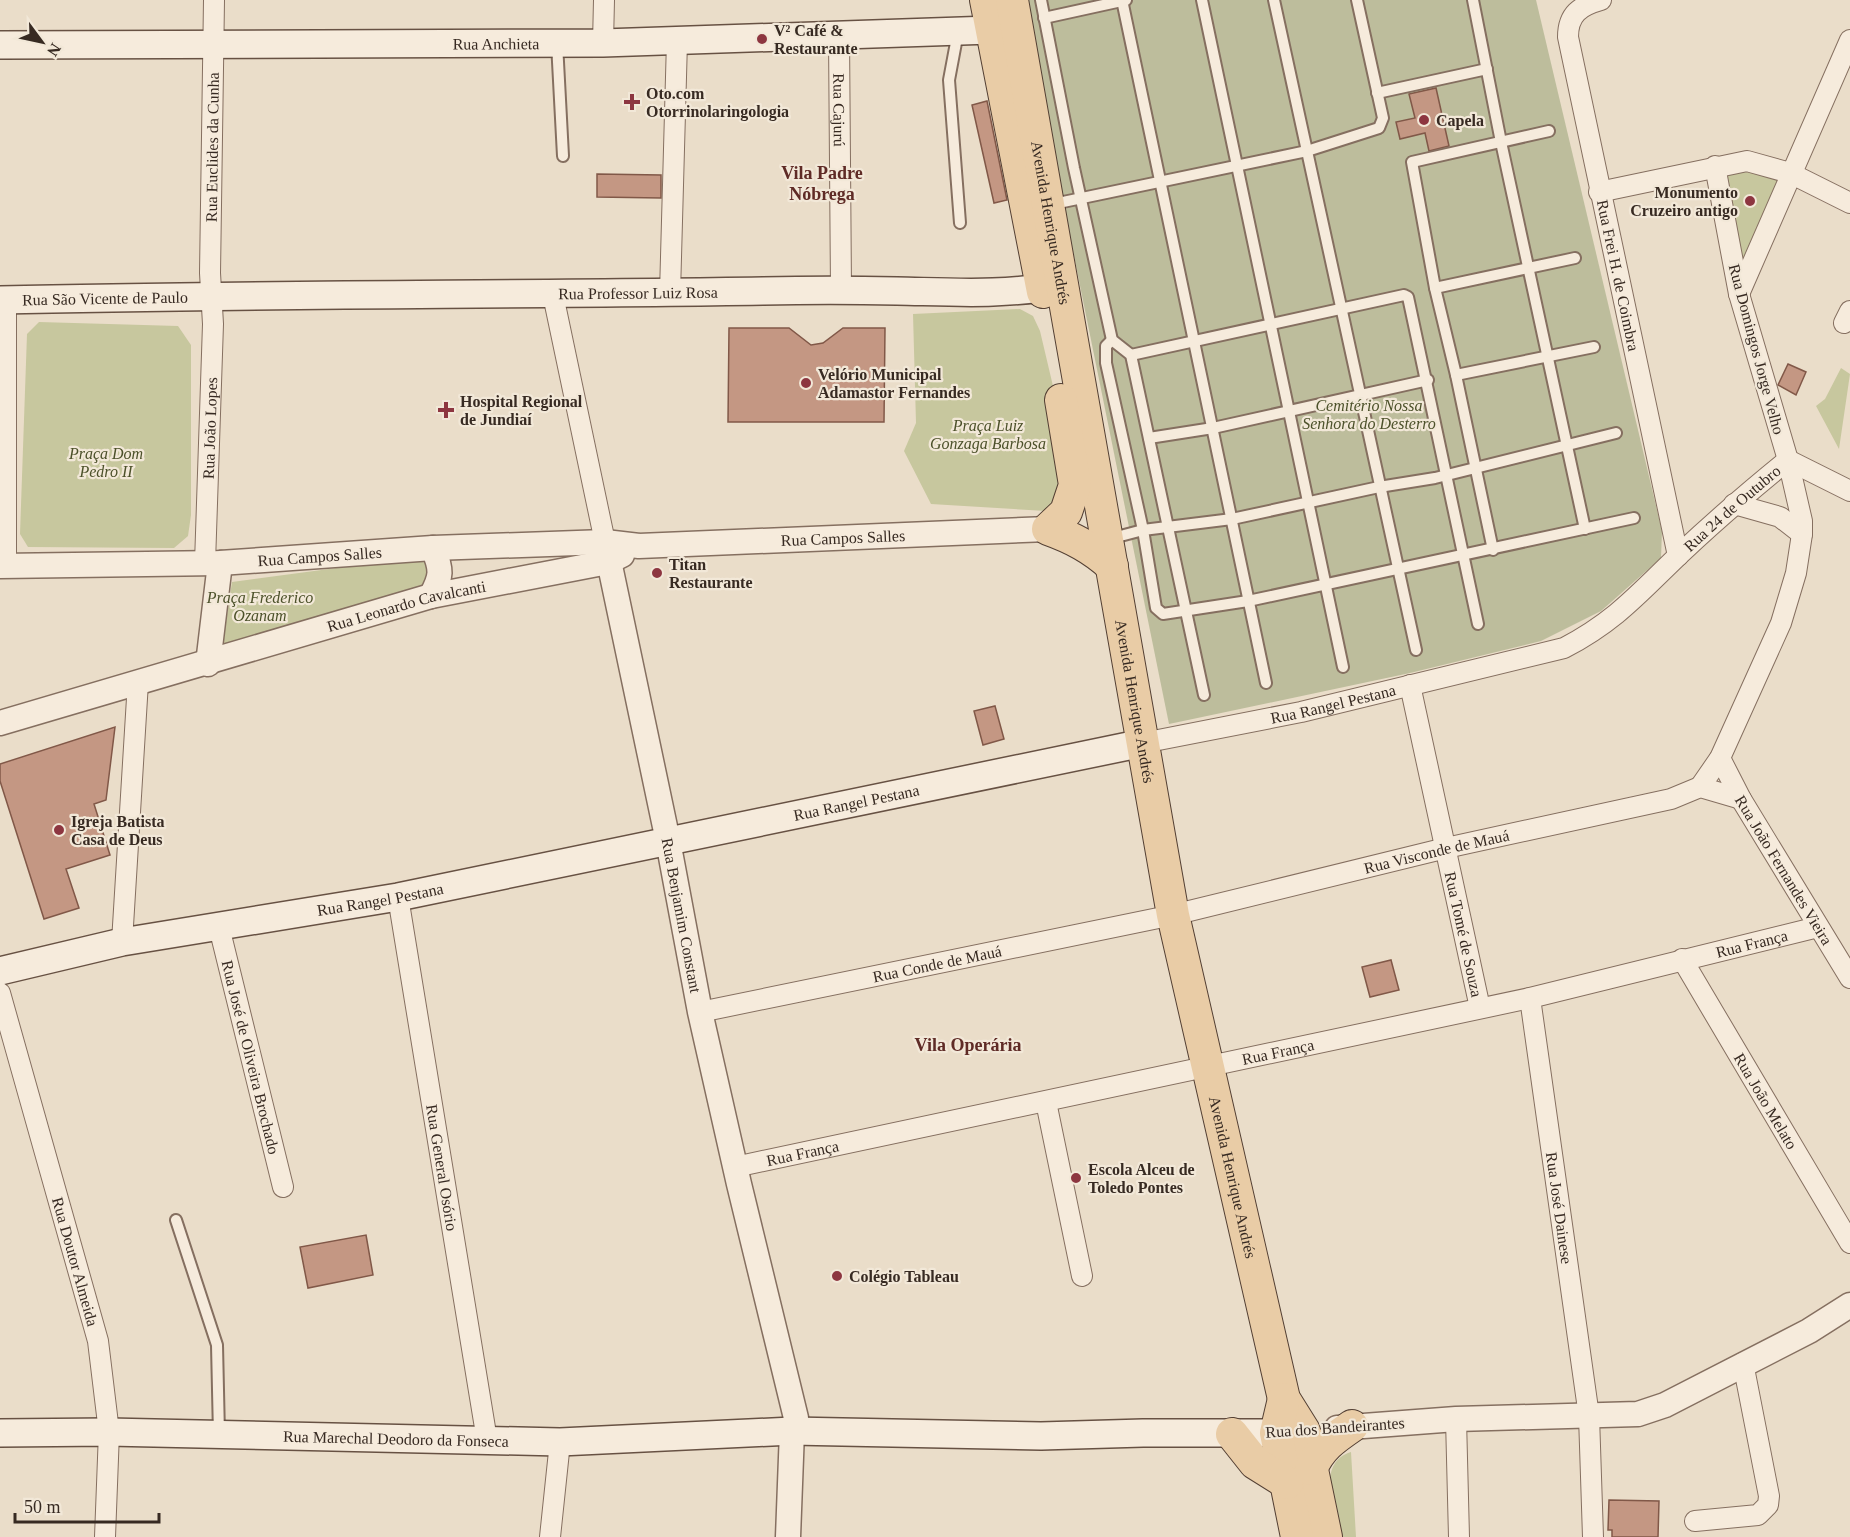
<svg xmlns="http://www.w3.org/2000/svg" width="1850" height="1537" viewBox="0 0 1850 1537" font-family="Georgia,serif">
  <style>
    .green { fill: #c7c79e }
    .cemetery { fill: #bdbd9c }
    .building { fill: #c49783; stroke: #815848; stroke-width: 1.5 }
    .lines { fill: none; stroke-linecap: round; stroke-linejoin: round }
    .service-casing { stroke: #856f60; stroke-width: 14 }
    .minor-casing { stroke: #856f60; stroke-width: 22 }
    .tertiary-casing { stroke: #856f60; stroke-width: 27 }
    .secondary-casing { stroke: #675143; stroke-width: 30 }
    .primary-casing { stroke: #533f33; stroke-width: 34 }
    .service { stroke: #f6ebdc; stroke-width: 10 }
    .minor { stroke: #f6ebdc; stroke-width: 20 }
    .tertiary { stroke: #f6ebdc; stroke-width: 24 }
    .secondary { stroke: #f6ebdc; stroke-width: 27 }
    .primary { stroke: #e9cca6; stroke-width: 32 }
    .poi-dot { fill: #8d3640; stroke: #f2e8d8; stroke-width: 2 }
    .labels { text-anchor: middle; stroke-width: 4.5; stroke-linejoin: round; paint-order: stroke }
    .poi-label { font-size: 16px; font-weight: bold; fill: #372a22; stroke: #f2e8d8; text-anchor: start }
    .street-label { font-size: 16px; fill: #372a22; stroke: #f2e8d8 }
    .park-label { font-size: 16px; font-style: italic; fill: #4c512a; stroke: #f2e8d8 }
    .neighbourhood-label { font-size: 18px; font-weight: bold; fill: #5f2b26; stroke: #f2e8d8 }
  </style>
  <rect width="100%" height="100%" fill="#eaddc9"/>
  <g class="green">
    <polygon points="1752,172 1780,177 1744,264 1725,173"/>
    <polygon points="1020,309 1033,316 1040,331 1061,420 1063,512 931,504 904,451 916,423 913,314"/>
    <polygon points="39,322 178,326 191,345 191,515 188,536 174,548 28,547 20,534 27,334"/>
    <polygon points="1841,368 1850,374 1839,449 1816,406 1825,399"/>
    <path d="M 419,557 C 432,562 428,571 426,583 L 409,592 L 222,648 L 232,582 Z"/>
    <path d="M 1351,1452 L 1356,1537 L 1339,1537 C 1335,1510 1315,1463 1351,1452 Z"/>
  </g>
  <polygon class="cemetery" points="1027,0 1536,0 1662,531 1661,558 1601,611 1541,641 1410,673 1169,724 1063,202"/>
  <g class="building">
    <polygon points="1436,88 1449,146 1429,151 1425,133 1400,139 1396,122 1415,118 1409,94"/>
    <polygon points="987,101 1007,200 994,203 972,105"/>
    <polygon points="597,174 661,175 661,198 597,197"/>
    <polygon points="729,328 789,328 811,345 823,343 843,328 885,328 884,422 728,422"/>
    <polygon points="1788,364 1806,372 1796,395 1778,385"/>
    <polygon points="995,706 1004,739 983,745 974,711"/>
    <polygon points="115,727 106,800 94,804 110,855 66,869 79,908 44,919 0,781 0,764"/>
    <polygon points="1391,960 1399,990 1370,997 1362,967"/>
    <polygon points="366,1235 373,1275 308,1288 300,1247"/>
    <polygon points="1609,1500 1659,1501 1658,1537 1612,1537 1612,1530 1608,1530"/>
  </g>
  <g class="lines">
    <g class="service-casing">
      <g id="service">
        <polyline points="1041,0 1074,168 1112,340 1131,355 1204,695"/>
        <polyline points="1122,0 1266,683"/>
        <polyline points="1202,0 1343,667"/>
        <polyline points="1274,0 1416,650"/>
        <polyline points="1473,0 1501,142 1585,529"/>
        <polyline points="1044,18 1126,0"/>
        <polyline points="958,32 949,80 960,223"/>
        <polyline points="557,43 563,156"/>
        <polyline points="1377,93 1487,69"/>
        <polyline points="1063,202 1307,151 1379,128 1383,118 1357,0"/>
        <polyline points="1435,288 1575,258"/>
        <polyline points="1112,340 1106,346 1106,363 1143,530 1156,608 1163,614 1248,601 1634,518"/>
        <polyline points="1131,355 1404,295 1408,297 1478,624"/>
        <polyline points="1456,375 1435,288 1412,162 1549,131"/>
        <polyline points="1149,438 1213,428 1428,380"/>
        <polyline points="1109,539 1143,530 1232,519 1379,487 1435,478 1616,433"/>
        <polyline points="1493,550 1456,375 1594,347"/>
        <polyline points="176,1220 217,1345 219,1435"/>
      </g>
    </g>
    <g class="minor-casing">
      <g id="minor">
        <path id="s1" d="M 1601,0 C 1580,6 1568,14 1568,37 L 1678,556"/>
        <path id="s2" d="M 839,36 L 841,290"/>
        <polyline points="603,43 604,0"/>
        <polyline points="1599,192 1747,161 1790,173 1850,203"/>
        <polyline points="670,293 677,41"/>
        <polyline points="1739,294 1850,40"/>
        <polyline points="553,295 605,542"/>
        <polyline points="1844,323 1850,311"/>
        <polyline points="1788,460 1850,491"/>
        <polyline points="1734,504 1780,517 1802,534"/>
        <path id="s3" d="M 205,563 L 213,324 L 210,273 L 214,0"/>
        <polyline points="6,566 6,300"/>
        <path id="s4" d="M 1410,685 L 1480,1008"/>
        <path id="s5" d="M 1143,743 L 1301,712 L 1564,648 C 1616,621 1639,593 1681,553 C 1715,521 1751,490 1788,460"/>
        <path id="s6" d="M 1720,758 L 1741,799 L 1850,978"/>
        <polyline points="1700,787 1720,758 1781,623 1796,573 1802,534 1802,521 1788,460 1739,294 1715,166"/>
        <path id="s7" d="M 398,897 L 487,1440"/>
        <path id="s8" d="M 219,927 L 283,1187"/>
        <polyline points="122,942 138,682"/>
        <path id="s9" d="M 1682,959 L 1850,1243"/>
        <path id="s10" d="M 0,993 L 98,1341 L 109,1432 L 105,1537"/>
        <path id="s11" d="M 1530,998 L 1589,1416 L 1593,1537"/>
        <path id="s12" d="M 700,1012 L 1173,915 L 1446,848 L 1671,799 L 1700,787 L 1741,799"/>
        <polyline points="1046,1102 1082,1276"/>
        <path id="s13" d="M 735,1167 L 1530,998 L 1818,927"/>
        <polyline points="1456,1419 1459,1537"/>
        <polyline points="1695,1521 1758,1515 1768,1505 1769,1496 1743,1363"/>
        <polyline points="550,1537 560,1442"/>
      </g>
    </g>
    <g class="tertiary-casing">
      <g id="tertiary">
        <path id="s14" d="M 605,542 L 668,841 L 700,1012 L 739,1184 L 796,1418 L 792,1431 L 788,1537"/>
        <path id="s15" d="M 0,566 L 220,563 L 433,548 L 605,542 L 639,546 L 1048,529"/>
        <path d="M 431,596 C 442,576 442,570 433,548"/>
        <polyline points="208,664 220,563"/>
        <path id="s16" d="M 0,723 L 431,596 L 608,562 L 622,555"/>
        <polyline points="1337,1428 1456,1419 1638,1414 1665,1405 1809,1331 1850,1305"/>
      </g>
    </g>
    <g class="secondary-casing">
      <g id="secondary">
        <path id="s17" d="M 0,45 L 603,43 L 991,30"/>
        <path id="s18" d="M 0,300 C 254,294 509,295 763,291 C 808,290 852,290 897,291 C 952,292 1008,296 1062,284"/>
        <path id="s19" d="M 0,971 L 122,942 L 398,897 L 1143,743"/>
        <path id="s20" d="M 0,1433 L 109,1432 L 560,1442 L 792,1431 L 1041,1436 L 1143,1433 L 1276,1433"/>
      </g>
    </g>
    <g class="primary-casing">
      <g id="primary">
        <polyline points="986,0 1043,292"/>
        <path id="s21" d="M 1012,0 L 1173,915 L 1284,1399 L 1304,1431 L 1326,1537"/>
        <path d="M 1061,400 L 1075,485 L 1066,512 L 1048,529 C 1073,538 1092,548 1112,566"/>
        <polyline points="1284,1399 1276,1433 1297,1537"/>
        <polyline points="1232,1434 1255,1463 1287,1483"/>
        <path d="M 1311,1469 C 1320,1448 1333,1439 1352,1426"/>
      </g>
    </g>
    <use href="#service" class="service"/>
    <use href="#minor" class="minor"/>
    <use href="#tertiary" class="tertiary"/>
    <use href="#secondary" class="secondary"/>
    <use href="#primary" class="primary"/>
  </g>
  <g class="poi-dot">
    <circle cx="762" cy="39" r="6"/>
    <path d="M629 93h6v6h6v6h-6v6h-6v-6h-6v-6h6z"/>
    <circle cx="1424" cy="120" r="6"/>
    <circle cx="1750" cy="201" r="6"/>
    <circle cx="806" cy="383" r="6"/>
    <path d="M443 401h6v6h6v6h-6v6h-6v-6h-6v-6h6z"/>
    <circle cx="657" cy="573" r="6"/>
    <circle cx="59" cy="830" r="6"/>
    <circle cx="1076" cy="1178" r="6"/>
    <circle cx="837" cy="1276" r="6"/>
  </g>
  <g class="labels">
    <g class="poi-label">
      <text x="774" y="36">V² Café &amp;<tspan x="774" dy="18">Restaurante</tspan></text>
      <text x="646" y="99">Oto.com<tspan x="646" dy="18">Otorrinolaringologia</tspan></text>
      <text x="1436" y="126">Capela</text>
      <text x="1738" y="198" text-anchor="end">Monumento<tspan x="1738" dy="18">Cruzeiro antigo</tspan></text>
      <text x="818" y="380">Velório Municipal<tspan x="818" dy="18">Adamastor Fernandes</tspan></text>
      <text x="460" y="407">Hospital Regional<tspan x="460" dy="18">de Jundiaí</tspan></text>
      <text x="669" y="570">Titan<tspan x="669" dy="18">Restaurante</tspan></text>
      <text x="71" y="827">Igreja Batista<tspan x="71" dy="18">Casa de Deus</tspan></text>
      <text x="1088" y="1175">Escola Alceu de<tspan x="1088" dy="18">Toledo Pontes</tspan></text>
      <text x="849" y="1282">Colégio Tableau</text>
    </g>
    <g class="street-label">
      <text dy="6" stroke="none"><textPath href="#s17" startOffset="496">Rua Anchieta</textPath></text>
      <text dy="6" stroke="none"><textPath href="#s2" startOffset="74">Rua Cajurú</textPath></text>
      <text dy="6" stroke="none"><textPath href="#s3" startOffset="416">Rua Euclides da Cunha</textPath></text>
      <text dy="6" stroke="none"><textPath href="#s21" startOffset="226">Avenida Henrique Andrés</textPath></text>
      <text dy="6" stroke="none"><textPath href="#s1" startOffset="298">Rua Frei H. de Coimbra</textPath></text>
      <text dy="6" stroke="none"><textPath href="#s18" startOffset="638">Rua Professor Luiz Rosa</textPath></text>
      <text dy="6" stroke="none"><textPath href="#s18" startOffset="105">Rua São Vicente de Paulo</textPath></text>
      <text transform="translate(1757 349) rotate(75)" y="6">Rua Domingos Jorge Velho</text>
      <text dy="6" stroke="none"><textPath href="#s3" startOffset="135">Rua João Lopes</textPath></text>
      <text dy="6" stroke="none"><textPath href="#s5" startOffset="651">Rua 24 de Outubro</textPath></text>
      <text dy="6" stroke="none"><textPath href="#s15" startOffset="844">Rua Campos Salles</textPath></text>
      <text dy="6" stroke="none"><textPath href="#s15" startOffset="320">Rua Campos Salles</textPath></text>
      <text dy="6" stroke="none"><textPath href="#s16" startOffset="423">Rua Leonardo Cavalcanti</textPath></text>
      <text dy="6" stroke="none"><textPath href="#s21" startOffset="712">Avenida Henrique Andrés</textPath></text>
      <text dy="6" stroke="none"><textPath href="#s5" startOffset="194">Rua Rangel Pestana</textPath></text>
      <text dy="6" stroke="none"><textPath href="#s19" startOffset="873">Rua Rangel Pestana</textPath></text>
      <text dy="6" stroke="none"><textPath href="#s12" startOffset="754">Rua Visconde de Mauá</textPath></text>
      <text dy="6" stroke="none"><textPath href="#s6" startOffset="129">Rua João Fernandes Vieira</textPath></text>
      <text dy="6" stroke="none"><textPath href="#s19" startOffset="387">Rua Rangel Pestana</textPath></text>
      <text dy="6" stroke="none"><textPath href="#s14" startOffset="381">Rua Benjamim Constant</textPath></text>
      <text dy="6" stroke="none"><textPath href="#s4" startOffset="255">Rua Tomé de Souza</textPath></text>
      <text dy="6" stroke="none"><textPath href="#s13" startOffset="1041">Rua França</textPath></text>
      <text dy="6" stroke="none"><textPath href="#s12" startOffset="242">Rua Conde de Mauá</textPath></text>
      <text dy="6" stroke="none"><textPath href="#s13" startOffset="555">Rua França</textPath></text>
      <text dy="6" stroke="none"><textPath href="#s8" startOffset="134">Rua José de Oliveira Brochado</textPath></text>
      <text dy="6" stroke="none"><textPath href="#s9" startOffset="165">Rua João Melato</textPath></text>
      <text dy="6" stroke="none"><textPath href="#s13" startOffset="69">Rua França</textPath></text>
      <text dy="6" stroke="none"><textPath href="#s7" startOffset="274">Rua General Osório</textPath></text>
      <text dy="6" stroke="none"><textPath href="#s21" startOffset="1198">Avenida Henrique Andrés</textPath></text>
      <text dy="6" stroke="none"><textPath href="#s11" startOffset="212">Rua José Dainese</textPath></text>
      <text dy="6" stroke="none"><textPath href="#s10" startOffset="279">Rua Doutor Almeida</textPath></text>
      <text transform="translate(1335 1427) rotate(-4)" y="6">Rua dos Bandeirantes</text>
      <text dy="6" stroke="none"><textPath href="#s20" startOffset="396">Rua Marechal Deodoro da Fonseca</textPath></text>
    </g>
    <g class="park-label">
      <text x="1369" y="411">Cemitério Nossa<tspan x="1369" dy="18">Senhora do Desterro</tspan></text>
      <text x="988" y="431">Praça Luiz<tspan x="988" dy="18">Gonzaga Barbosa</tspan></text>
      <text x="106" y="459">Praça Dom<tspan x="106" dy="18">Pedro II</tspan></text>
      <text x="260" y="603">Praça Frederico<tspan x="260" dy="18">Ozanam</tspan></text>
    </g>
    <g class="neighbourhood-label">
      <text x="822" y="179">Vila Padre<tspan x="822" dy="21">Nóbrega</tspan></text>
      <text x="968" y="1051">Vila Operária</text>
    </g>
  </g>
  <g transform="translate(42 42) rotate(123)" stroke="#f2e8d8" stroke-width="4.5" paint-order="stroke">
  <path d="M0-4.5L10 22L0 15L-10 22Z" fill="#372a22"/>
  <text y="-9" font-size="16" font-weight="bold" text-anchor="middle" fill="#372a22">N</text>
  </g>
  <path d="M15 1513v9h144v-9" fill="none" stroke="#372a22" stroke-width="3"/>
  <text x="24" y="1513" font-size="18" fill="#372a22" stroke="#f2e8d8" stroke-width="4.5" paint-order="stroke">50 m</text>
</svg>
